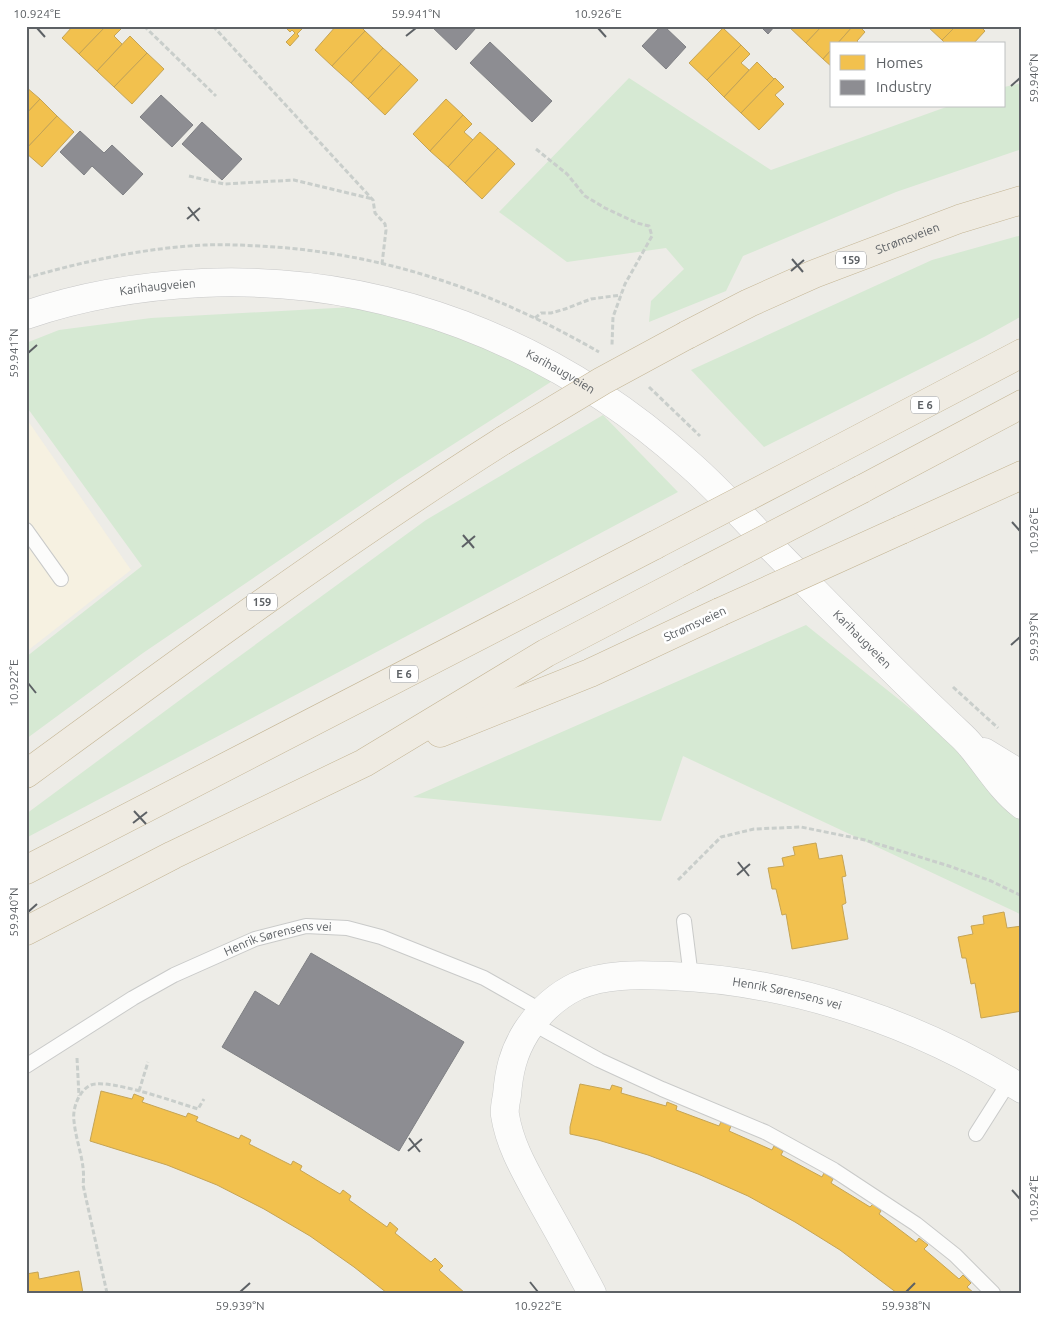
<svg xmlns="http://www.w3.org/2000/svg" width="1048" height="1319" viewBox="0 0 1048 1319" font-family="Ubuntu,sans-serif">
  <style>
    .commercial { fill: #f6f1e1 }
    .green { fill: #d6e9d3 }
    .homes { fill: #f2c14e; stroke: #c5a455 }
    .industry { fill: #8d8d92; stroke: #7f8084 }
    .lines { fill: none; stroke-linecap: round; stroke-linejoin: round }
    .service-casing { stroke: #c9cac9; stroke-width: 16 }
    .minor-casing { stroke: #c9cac9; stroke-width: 29 }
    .secondary-casing { stroke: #c8c8c8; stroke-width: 29 }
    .motorway-casing { stroke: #c4b594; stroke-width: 29 }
    .path { stroke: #c9cecb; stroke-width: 3; stroke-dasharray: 5 2.5; stroke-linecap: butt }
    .service { stroke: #fcfcfb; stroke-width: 14 }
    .minor { stroke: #fcfcfb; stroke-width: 28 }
    .secondary { stroke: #fcfcfb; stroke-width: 28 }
    .motorway { stroke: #efebe2; stroke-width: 28 }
    .motorway-bridge-casing { stroke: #c4b594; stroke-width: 29; stroke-linecap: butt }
    .motorway-bridge { stroke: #efebe2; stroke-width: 28 }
    .ticks { fill: none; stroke: #5d6165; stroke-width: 2 }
    .labels { text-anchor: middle; stroke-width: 5; stroke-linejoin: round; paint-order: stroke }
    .shield { fill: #fff; stroke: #8e9093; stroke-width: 1 }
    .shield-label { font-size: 11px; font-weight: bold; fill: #5d6165 }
    .street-label { font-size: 12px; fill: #5d6165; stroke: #fff }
    .neatline { fill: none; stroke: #5d6165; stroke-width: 2 }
    .ticks-label { font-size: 12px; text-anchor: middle; fill: #5d6165 }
  </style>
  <rect width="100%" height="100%" fill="#edece7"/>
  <polygon class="commercial" points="26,418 131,570 26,652"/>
  <g class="green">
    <polygon points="629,78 771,170 949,106 1004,106 1004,87 1022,83 1022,149 896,192 743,256 726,291 649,322 651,301 684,269 666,248 567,262 499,212"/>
    <polygon points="1022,235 1022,316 984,337 764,447 691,370 932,260"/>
    <polygon points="371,306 452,320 557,378 399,479 143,653 26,739 26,657 142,566 26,406 26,343 59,330 151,318"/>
    <polygon points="603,415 678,492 26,838 26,814 211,677 426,520"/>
    <polygon points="806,625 1022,798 1022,915 683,756 661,821 413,797"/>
  </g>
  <g class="homes">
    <polygon points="73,26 106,26 79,54 62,38"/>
    <polygon points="106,26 120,26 122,28 114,36 122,44 97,71 79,54"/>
    <polygon points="284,26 301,26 303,28 297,34 299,36 290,46 286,42 295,33 292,30 290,32"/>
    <polygon points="336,26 360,26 365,31 332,66 315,50"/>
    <polygon points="788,26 822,26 806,43"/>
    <polygon points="822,26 853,26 837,44 832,44 832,49 823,59 806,43"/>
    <polygon points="853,26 859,26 865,32 857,41 860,44 837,44"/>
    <polygon points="927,26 956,26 942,40"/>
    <polygon points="956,26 980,26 985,31 973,44 946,44 942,40"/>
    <polygon points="723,28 741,45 707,80 689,63"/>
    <polygon points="365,31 383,48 351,83 332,66"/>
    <polygon points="130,36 147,53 114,87 97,71"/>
    <polygon points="741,45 750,54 741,63 749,70 724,97 707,80"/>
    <polygon points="383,48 401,64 368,99 351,83"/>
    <polygon points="832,49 832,67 823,59"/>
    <polygon points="147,53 164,69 132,104 114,87"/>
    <polygon points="757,62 774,79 741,113 724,97"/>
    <polygon points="401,64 418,80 385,115 368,99"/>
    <polygon points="775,78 784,87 775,95 784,104 759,130 741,113"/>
    <polygon points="26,87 40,99 26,114"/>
    <polygon points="40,99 57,116 26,149 26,114"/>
    <polygon points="446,99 463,115 430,151 413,134"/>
    <polygon points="463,115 472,124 464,132 473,140 448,167 430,151"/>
    <polygon points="57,116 74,132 42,167 26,153 26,149"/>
    <polygon points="480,132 498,148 465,183 448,167"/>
    <polygon points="498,148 515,164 482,199 465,183"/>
    <polygon points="816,843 819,859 842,855 846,876 842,877 846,903 842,905 848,939 792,949 786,914 782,915 776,889 772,889 768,868 784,866 782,858 795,855 793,847"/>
    <polygon points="1004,912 1007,928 1022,926 1022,1011 981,1018 975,983 971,984 966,958 962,958 958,937 973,934 971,926 984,924 983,916"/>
    <polygon points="580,1084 610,1090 612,1085 622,1088 621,1093 666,1106 667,1102 677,1106 676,1110 719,1126 721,1122 731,1126 729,1131 772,1150 774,1146 783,1151 781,1155 822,1177 824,1173 833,1179 831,1183 870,1207 873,1204 881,1211 879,1214 916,1242 919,1238 928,1245 924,1249 959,1279 963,1275 971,1283 967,1287 974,1293 897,1293 840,1250 795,1222 748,1196 698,1174 648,1155 598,1140 570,1134 570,1127"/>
    <polygon points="101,1091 132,1099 134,1094 144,1098 142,1102 186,1117 188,1113 198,1117 196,1121 239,1139 241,1135 251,1140 249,1144 291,1165 293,1161 302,1166 300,1170 340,1194 343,1190 351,1196 349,1200 387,1227 390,1222 398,1229 395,1233 431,1262 435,1258 443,1266 439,1270 465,1293 387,1293 354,1267 310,1236 264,1209 217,1185 167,1165 90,1141"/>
    <polygon points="79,1271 83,1293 26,1293 26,1274 38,1272 39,1279"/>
  </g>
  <g class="industry">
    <polygon points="431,26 474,26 476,28 456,50"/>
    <polygon points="661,26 664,26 686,47 666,69 642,46"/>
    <polygon points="760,26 775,26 768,34"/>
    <polygon points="490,42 552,101 532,122 470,63"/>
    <polygon points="161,95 193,125 172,147 140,117"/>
    <polygon points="202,122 242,159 222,180 182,144"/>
    <polygon points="80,131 104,153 112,145 143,174 123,195 92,166 84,175 60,152"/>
    <polygon points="311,953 464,1042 399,1151 222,1047 255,991 279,1006"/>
  </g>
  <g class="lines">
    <g class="service-casing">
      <g id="service">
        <polyline points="26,530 61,579"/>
        <polyline points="684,921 691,977"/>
        <polyline points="532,1023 599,1060 662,1089 765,1132 834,1170 916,1224 955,1255 993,1293"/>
        <path id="s1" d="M 26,1066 L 133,998 L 174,975 L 255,939 L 306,926 L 347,928 L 381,937 L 484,978 L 542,1011"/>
        <polyline points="976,1134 1009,1082"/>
      </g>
    </g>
    <g class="minor-casing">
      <g id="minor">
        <path id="s2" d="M 592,1293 C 576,1263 559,1232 542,1202 C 527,1174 510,1147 505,1115 C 504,1109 506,1101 507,1095 C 509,1071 513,1053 526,1032 C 539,1012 556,996 577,986 C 606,973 641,975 671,976 C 795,981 918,1024 1022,1089"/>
      </g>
    </g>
    <g class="secondary-casing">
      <g id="secondary">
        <path id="s3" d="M 26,315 C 84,295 141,286 202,283 C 383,275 553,342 688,463 C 718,489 745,519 772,548 C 831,608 889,668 950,725 C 957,732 965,738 971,746 C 988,766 1001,789 1022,805"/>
        <polyline points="984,752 1022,775"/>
      </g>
    </g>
    <g class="motorway-casing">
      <g id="motorway">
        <path id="s4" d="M 687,335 L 749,303 L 814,274 L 959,219 L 1022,200"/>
        <polyline points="828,455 1022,353"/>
        <polyline points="862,489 1022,404"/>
        <polyline points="901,530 1022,475"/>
        <polyline points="440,733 590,673 720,612"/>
        <path d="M 26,774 C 183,659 340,544 504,440"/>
        <polyline points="26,870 655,545"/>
        <polyline points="26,931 173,855 364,763 546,653 690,578"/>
      </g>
    </g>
    <g class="path">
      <polyline points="144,26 216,96"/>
      <polyline points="213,26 373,200 375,213 385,224 386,230 382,264"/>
      <polyline points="536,149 567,174 585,196 605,208 637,223 649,226 652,236 625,284 613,317 612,345"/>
      <polyline points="189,176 224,184 294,180 373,199"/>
      <path d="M 26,278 C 85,261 144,248 205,245 C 233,244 261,246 288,248 C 401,259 500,295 599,352"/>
      <polyline points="535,318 541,313 551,313 565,309 591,299 621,295"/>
      <polyline points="649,387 700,436"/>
      <polyline points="953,687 998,728"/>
      <polyline points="678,880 721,837 754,829 801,827 865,840 949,866 991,881 1022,896"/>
      <polyline points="77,1058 79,1096"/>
      <polyline points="139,1091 148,1062"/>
      <path d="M 107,1293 L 83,1185 C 86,1163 76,1143 74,1121 C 72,1109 79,1090 91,1085 C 109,1078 178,1103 198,1109 L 204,1099"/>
    </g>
    <use href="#service" class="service"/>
    <use href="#minor" class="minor"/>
    <use href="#secondary" class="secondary"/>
    <use href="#motorway" class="motorway"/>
    <g class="motorway-bridge-casing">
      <g id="motorway-bridge">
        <polyline points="504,440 602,381 687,335"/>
        <polyline points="655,545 828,455"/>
        <polyline points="690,578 862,489"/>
        <polyline points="720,612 901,530"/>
      </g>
    </g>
    <use href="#motorway-bridge" class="motorway-bridge"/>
  </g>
  <path class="ticks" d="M 37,28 L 45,37M 598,28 L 606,37M 406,36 L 416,28M 1011,86 L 1020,78M 188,207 L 199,221M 187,219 L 200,208M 792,259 L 803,272M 791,271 L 804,260M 28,353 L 37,345M 1012,522 L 1020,531M 463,535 L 474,548M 462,547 L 475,536M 1011,645 L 1020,637M 28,683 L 36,693M 134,811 L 146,824M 133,823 L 147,812M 738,862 L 749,876M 737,875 L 750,864M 28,912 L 37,904M 409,1138 L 420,1152M 408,1151 L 422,1139M 1012,1190 L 1020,1199M 530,1282 L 538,1292M 240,1292 L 250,1283M 906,1292 L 915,1283"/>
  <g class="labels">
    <g class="shield">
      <rect x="836" y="251.5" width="30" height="17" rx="4"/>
      <rect x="911" y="396.5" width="28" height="17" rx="4"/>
      <rect x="247" y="593.5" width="30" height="17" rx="4"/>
      <rect x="390" y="665.5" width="28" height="17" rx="4"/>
    </g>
    <g class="shield-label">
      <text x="851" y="264">159</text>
      <text x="925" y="409">E 6</text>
      <text x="262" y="606">159</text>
      <text x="404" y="678">E 6</text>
    </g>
    <g class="street-label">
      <text dy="4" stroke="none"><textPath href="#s4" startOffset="241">Strømsveien</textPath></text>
      <text dy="4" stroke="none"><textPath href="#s3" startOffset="135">Karihaugveien</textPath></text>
      <text dy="4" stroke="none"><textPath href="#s3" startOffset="554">Karihaugveien</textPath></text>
      <text transform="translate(695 624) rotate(-25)" y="4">Strømsveien</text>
      <text dy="4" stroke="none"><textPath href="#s3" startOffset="959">Karihaugveien</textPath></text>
      <text dy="4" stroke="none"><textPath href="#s1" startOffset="285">Henrik Sørensens vei</textPath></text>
      <text dy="4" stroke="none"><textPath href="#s2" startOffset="568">Henrik Sørensens vei</textPath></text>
    </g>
  </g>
  <rect width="1048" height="1319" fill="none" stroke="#ffffff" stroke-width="55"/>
  <rect x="830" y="42" width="175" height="65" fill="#ffffff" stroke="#bec0c1"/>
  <rect x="840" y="55" width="25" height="15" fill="#f2c14e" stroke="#bec0c1"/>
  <text x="876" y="68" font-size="15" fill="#5d6165">Homes</text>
  <rect x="840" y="80" width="25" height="15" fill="#8d8d92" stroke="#bec0c1"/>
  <text x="876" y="92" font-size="15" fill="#5d6165">Industry</text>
  <rect x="28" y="28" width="992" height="1264" class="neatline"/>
  <g class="ticks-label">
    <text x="37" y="18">10.924°E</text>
    <text x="416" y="18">59.941°N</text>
    <text x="598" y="18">10.926°E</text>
    <text transform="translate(1034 78) rotate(-90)" y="4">59.940°N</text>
    <text transform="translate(14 353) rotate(-90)" y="4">59.941°N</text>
    <text transform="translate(1034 531) rotate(-90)" y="4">10.926°E</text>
    <text transform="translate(1034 637) rotate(-90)" y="4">59.939°N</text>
    <text transform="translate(14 683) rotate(-90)" y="4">10.922°E</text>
    <text transform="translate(14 912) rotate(-90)" y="4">59.940°N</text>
    <text transform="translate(1034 1199) rotate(-90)" y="4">10.924°E</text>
    <text x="240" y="1310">59.939°N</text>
    <text x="538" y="1310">10.922°E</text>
    <text x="906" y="1310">59.938°N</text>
  </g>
</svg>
